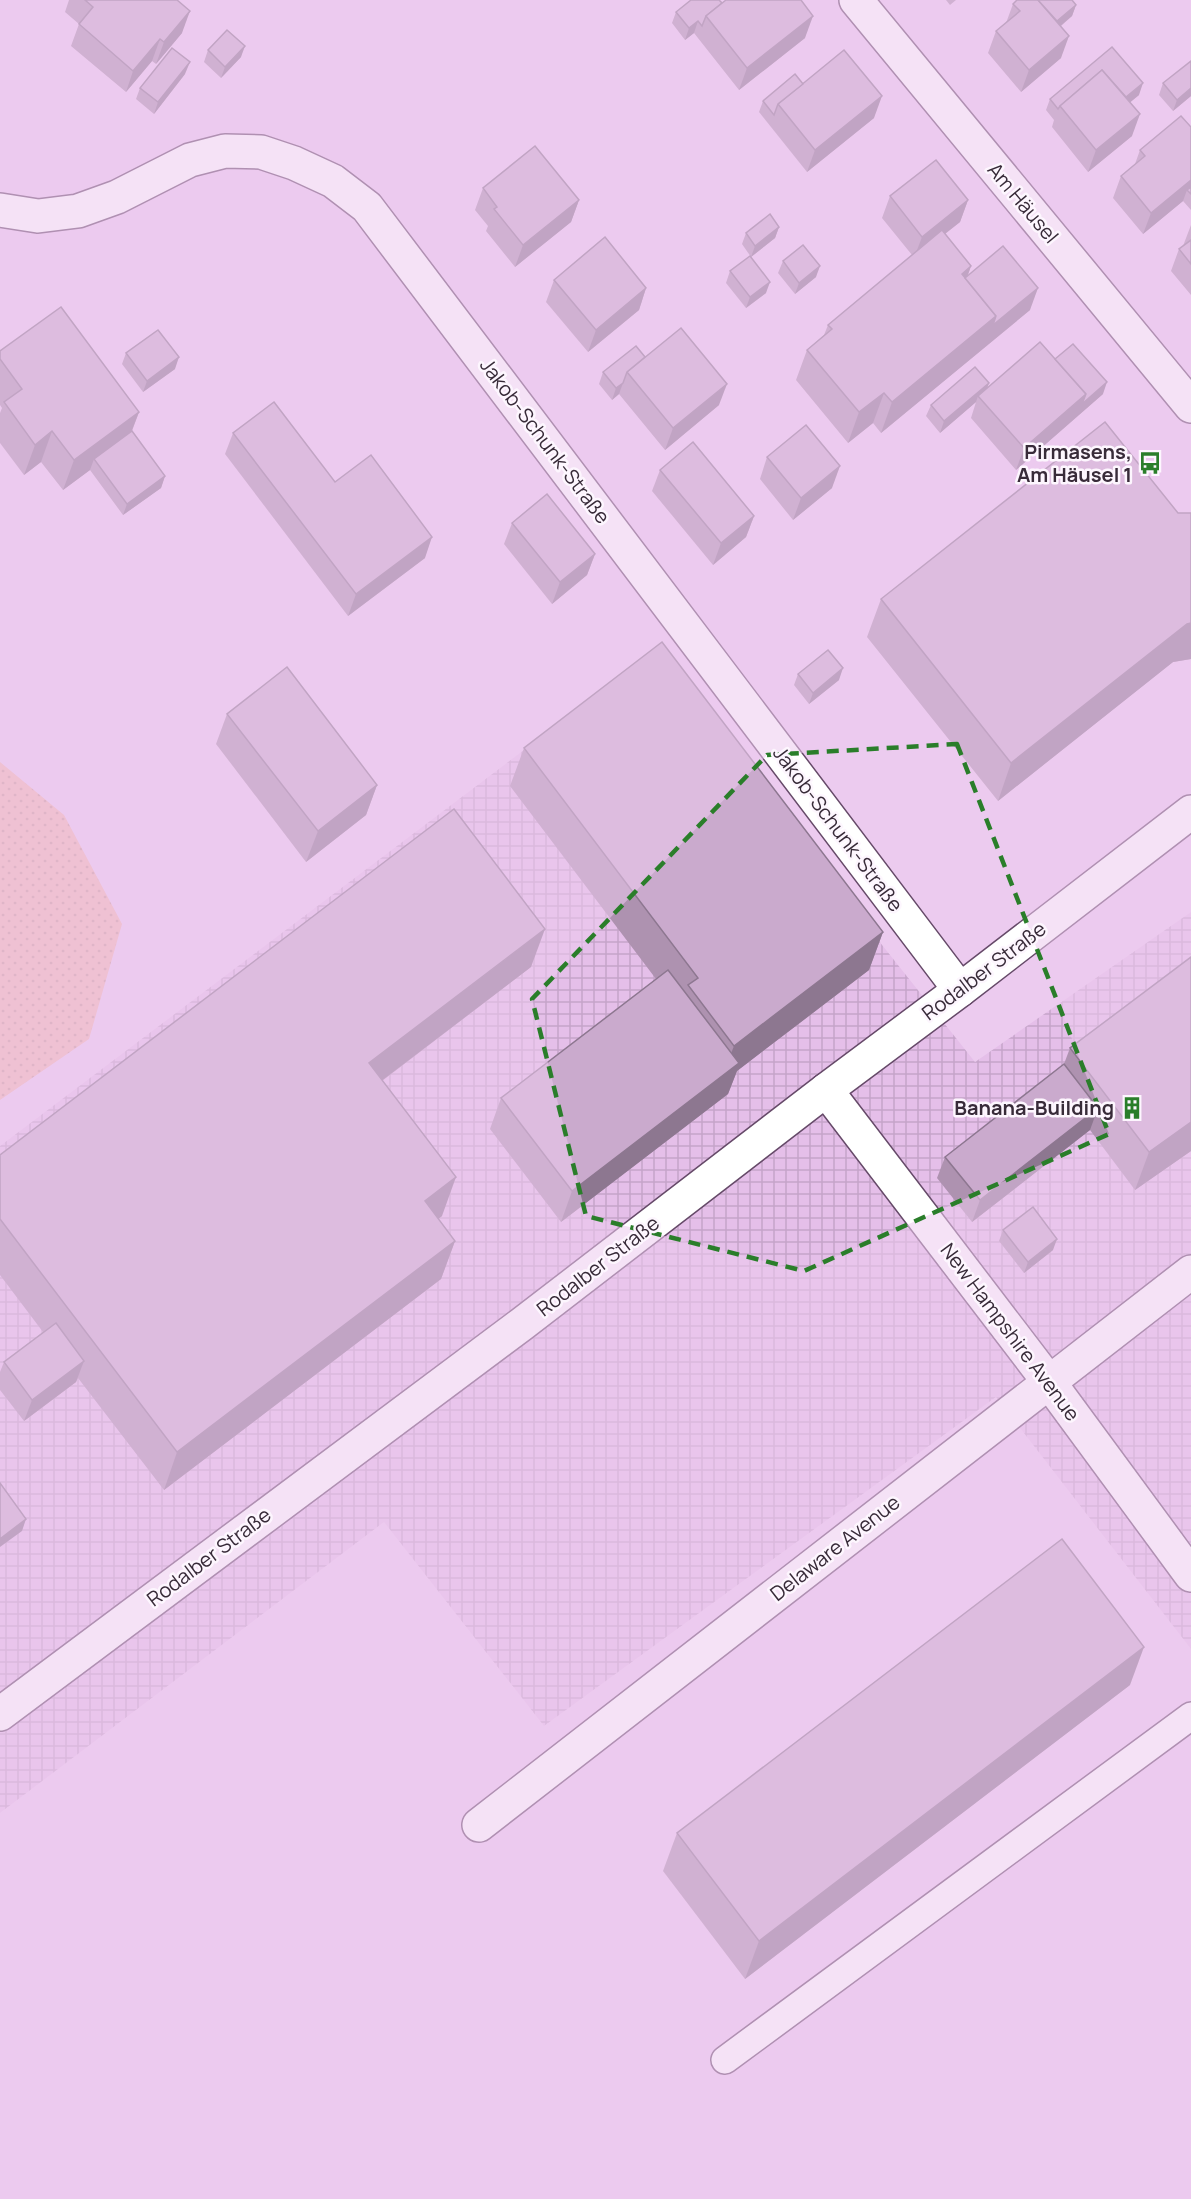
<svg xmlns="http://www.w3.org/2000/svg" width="1191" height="2199" viewBox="0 0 1191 2199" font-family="Manrope,sans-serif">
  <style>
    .industrial { fill: url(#industrial-grid) }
    .grass { fill: url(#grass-dots) }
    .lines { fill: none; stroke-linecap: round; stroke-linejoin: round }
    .service-casing { stroke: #664a69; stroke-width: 30 }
    .minor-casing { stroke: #664a69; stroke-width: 36 }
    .secondary-casing { stroke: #664a69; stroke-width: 36 }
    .service { stroke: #fff; stroke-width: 27 }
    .minor { stroke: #fff; stroke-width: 33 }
    .secondary { stroke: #fff; stroke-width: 33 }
    .wall { fill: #ae92b0 }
    .shaded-wall { fill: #8d7790 }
    .building { fill: #caaacd; stroke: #8d7790; stroke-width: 1.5 }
    .marked { fill: none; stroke: #2a7e2a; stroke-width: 4.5; stroke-dasharray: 12 8; stroke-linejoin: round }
    .labels { text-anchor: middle; stroke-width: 5; stroke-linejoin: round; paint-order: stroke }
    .street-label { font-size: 20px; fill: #382b39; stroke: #fdf6fe }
    .poi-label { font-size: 20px; font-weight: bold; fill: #382b39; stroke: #fdf6fe; text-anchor: end }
  </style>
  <defs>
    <pattern id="industrial-grid" width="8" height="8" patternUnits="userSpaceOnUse" patternTransform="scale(1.5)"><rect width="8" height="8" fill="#e5bfe9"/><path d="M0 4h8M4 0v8" fill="none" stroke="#c5a4c9"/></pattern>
    <pattern id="grass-dots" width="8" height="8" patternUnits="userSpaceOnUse" patternTransform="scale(1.5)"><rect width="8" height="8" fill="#f1b5b1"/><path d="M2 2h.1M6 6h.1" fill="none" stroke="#cf9c99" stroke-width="1.8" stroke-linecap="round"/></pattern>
  </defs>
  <rect width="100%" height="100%" fill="#eccbef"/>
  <polygon class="industrial" points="651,654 975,1062 1191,912 1191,1649 996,1397 544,1726 384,1522 0,1813 0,1146"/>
  <polygon class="grass" points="0,762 64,815 122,924 89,1039 0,1100"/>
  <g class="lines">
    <g class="service-casing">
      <polyline id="service" points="725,2060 1191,1716"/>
    </g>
    <g class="minor-casing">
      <g id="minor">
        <polyline points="856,0 1191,406"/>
        <polyline points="0,210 38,216 78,211 117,197 190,160 225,151 261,152 294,163 333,181 367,207 960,990"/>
        <polyline points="826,1090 1049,1382 1191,1575"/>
        <polyline points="479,1825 1191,1272"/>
      </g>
    </g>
    <g class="secondary-casing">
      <polyline id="secondary" points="0,1714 522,1324 826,1090 960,990 1191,812"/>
    </g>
    <use href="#service" class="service"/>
    <use href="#minor" class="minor"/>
    <use href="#secondary" class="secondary"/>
  </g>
  <g class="wall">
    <polygon points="69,0 177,0 182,33 156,64 152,61 126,92 71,46 79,24 65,12"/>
    <polygon points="946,0 956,0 950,5"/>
    <polygon points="722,3 805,38 739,90 694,33 685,40 672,23 676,12"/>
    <polygon points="1013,4 1076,5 1072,16 1061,26 1061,58 1021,92 988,53 996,31 1006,23"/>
    <polygon points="208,50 241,57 221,78 204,62"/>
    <polygon points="185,74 154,114 136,99 140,88"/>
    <polygon points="1163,83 1191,96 1173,111 1159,95"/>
    <polygon points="803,84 874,118 807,172 759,112 763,101"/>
    <polygon points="1139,95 1130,102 1132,136 1088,172 1052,127 1054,120 1046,110 1050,99"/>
    <polygon points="1191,127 1191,210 1183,201 1143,234 1113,198 1121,176 1135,164 1140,150"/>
    <polygon points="483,188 579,200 571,222 515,267 486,231 488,226 475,210"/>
    <polygon points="890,196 968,200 960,222 945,234 971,266 968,275 1030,310 881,433 873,423 848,443 796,380 807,350 824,335 828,325 912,255 882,218"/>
    <polygon points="1191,225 1191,295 1171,271 1179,249 1183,246"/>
    <polygon points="779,227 775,238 751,257 742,244 746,233"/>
    <polygon points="783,261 816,277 795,294 778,273"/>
    <polygon points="730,271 766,293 746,308 726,283"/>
    <polygon points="554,280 646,288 639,310 588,352 546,302"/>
    <polygon points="0,351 139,412 132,431 165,476 161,488 123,515 90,470 63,490 41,462 24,475 0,443 0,413 2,408 0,405"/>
    <polygon points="126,353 175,369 143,392 122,364"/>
    <polygon points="645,357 719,405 665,450 619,394 612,400 599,384 603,372"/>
    <polygon points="1055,359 1103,394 1016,470 971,418 976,402 940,433 926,416 931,405 989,383 987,388"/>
    <polygon points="233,433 335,482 425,558 348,616 225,454"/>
    <polygon points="767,457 832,488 793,520 760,479"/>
    <polygon points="660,470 754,516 746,537 713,565 652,491"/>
    <polygon points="1178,513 1191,513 1191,659 1173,662 998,801 867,637 881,599"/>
    <polygon points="512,523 595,554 587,575 552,604 504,544"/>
    <polygon points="798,674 839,680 809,704 794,685"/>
    <polygon points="227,714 377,785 366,815 306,862 216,744"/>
    <polygon points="524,748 883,932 869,970 737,1071 728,1094 561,1222 490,1129 501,1098 656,979 510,786"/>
    <polygon points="1191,957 1191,1151 1135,1190 1090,1130 972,1222 937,1178 945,1157 1064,1064 1070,1048"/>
    <polygon points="531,967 382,1081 442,1216 438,1219 455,1241 441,1279 164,1490 78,1378 76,1382 24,1421 0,1390 0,1372 4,1362 43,1332 0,1275 0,1155"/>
    <polygon points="1003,1230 1053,1250 1024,1273 999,1241"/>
    <polygon points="1130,1685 745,1979 663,1871 677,1833"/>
  </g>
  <g class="shaded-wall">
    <polygon points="1076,5 1072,16 1045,39 1049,28"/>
    <polygon points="190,11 182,33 156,64 164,42"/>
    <polygon points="813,16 805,38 739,90 747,68"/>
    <polygon points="698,21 694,33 685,40 689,28"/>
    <polygon points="1069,36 1061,58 1021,92 1029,70"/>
    <polygon points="160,39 152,61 126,92 133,71"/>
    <polygon points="245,46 241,57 221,78 225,67"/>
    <polygon points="190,62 185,74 154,114 158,102"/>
    <polygon points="1143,83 1139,95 1115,115 1119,103"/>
    <polygon points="1191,88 1191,96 1173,111 1177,100"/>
    <polygon points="882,96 874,118 807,172 815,150"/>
    <polygon points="1140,114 1132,136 1088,172 1096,150"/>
    <polygon points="1191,180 1191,194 1187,190 1183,201 1143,234 1151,213"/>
    <polygon points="579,200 571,222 515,267 523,245"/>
    <polygon points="968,200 960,222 914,258 922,237"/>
    <polygon points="779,227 775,238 751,257 755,246"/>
    <polygon points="820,266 816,277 795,294 799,283"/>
    <polygon points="971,266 963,288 962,274"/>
    <polygon points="770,282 766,293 746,308 750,297"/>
    <polygon points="646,288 639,310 588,352 596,330"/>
    <polygon points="1038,288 1030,310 881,433 892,402 996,316"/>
    <polygon points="179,357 175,369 143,392 147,381"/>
    <polygon points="1107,382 1103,394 1016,470 1024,448 1086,394"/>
    <polygon points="623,383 619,394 612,400 616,388"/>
    <polygon points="989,383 985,394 978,396 976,402 940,433 944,421"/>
    <polygon points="727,384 719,405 665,450 673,428"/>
    <polygon points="884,393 873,423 848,443 859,412"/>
    <polygon points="139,412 127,443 94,459 90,470 63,490 74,460"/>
    <polygon points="52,431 41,462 24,475 35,445"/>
    <polygon points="840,466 832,488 793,520 801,498"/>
    <polygon points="165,476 161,488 123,515 127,504"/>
    <polygon points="754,516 746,537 713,565 721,543"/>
    <polygon points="432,537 425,558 348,616 356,594"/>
    <polygon points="595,554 587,575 552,604 560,582"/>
    <polygon points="1191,623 1191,659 1173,662 998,801 1011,763 1187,624"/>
    <polygon points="843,668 839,680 809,704 813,693"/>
    <polygon points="377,785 366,815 306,862 318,831"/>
    <polygon points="545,929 531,967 355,1101 369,1063"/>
    <polygon points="883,932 869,970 737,1071 728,1094 561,1222 572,1191 722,1076 734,1046"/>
    <polygon points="1098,1108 1090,1130 972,1222 980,1200"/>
    <polygon points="1191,1122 1191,1151 1135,1190 1149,1152"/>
    <polygon points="456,1177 442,1216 412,1239 425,1201"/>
    <polygon points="1057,1239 1053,1250 1024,1273 1028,1262"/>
    <polygon points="455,1241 441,1279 164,1490 177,1452"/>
    <polygon points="84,1361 76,1382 24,1421 32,1400"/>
    <polygon points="26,1519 22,1531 0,1547 0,1539"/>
    <polygon points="1144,1647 1130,1685 745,1979 759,1941"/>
  </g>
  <g class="building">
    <polygon points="85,0 177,0 190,11 164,42 160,39 133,71 79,24 93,7"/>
    <polygon points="691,0 719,0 722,3 706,16 702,26 698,21 689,28 676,12"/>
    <polygon points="726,0 801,0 813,16 747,68 706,16"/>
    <polygon points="1017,0 1038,0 1069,36 1029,70 996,31 1020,11 1013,4"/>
    <polygon points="1038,0 1072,0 1076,5 1057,21"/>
    <polygon points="227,30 245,46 225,67 208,50"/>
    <polygon points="1112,47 1143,83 1126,97 1102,70 1060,106 1058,109 1050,99"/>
    <polygon points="172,48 190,62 158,102 140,88"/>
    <polygon points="844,50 882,96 815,150 778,104"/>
    <polygon points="1191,61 1191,88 1177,100 1163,83"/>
    <polygon points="1102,70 1140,114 1096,150 1060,106"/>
    <polygon points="795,74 803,84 778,104 774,115 763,101"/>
    <polygon points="1181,116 1191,127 1191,180 1151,213 1121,176 1145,156 1140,150"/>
    <polygon points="535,146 579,200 523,245 494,209 497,207 483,188"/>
    <polygon points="936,160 968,200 922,237 890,196"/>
    <polygon points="1191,187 1191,194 1187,190"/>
    <polygon points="770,214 779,227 755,246 746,233"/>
    <polygon points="942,230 971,266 962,274 996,316 892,402 884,393 859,412 807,350 832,329 828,325"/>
    <polygon points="605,237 646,288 596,330 554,280"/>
    <polygon points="1191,240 1191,264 1179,249"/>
    <polygon points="803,245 820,266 799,283 783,261"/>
    <polygon points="1003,246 1038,288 993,325 996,316 965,278"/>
    <polygon points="750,256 770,282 750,297 730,271"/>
    <polygon points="61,307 139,412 74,460 52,431 35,445 4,402 22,389 0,359 0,351"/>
    <polygon points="681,328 727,384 673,428 627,372"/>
    <polygon points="158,330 179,357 147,381 126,353"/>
    <polygon points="1040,342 1086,394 1024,448 978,396"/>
    <polygon points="1073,344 1107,382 1082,404 1086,394 1055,359"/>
    <polygon points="636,346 645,357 627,372 623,383 616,388 603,372"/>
    <polygon points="975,367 989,383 944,421 931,405"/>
    <polygon points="274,402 335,482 371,455 432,537 356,594 233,433"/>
    <polygon points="1105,422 1178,513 1191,513 1191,623 1187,624 1011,763 881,599"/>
    <polygon points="806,425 840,466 801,498 767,457"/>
    <polygon points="132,431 165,476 127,504 94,459"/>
    <polygon points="693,442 754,516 721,543 660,470"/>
    <polygon points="547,494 595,554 560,582 512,523"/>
    <polygon points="662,642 883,932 734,1046 688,985 698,978 524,748"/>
    <polygon points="828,650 843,668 813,693 798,674"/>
    <polygon points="287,667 377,785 318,831 227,714"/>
    <polygon points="454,809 545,929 369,1063 456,1177 425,1201 455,1241 177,1452 0,1219 0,1155"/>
    <polygon points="1191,957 1191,1122 1149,1152 1070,1048"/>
    <polygon points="668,970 739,1063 572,1191 501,1098"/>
    <polygon points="1064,1064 1098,1108 980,1200 945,1157"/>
    <polygon points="1033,1207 1057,1239 1028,1262 1003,1230"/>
    <polygon points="56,1323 84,1361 32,1400 4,1362"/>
    <polygon points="0,1483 26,1519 0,1539"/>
    <polygon points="1062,1539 1144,1647 759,1941 677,1833"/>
  </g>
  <path d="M0 0H1191V2199H0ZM 957,744 L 1109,1134 L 804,1271 L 586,1216 L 532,999 L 767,755 Z" fill="#eccbef" fill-opacity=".55" fill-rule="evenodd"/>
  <path class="marked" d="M 957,744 L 1109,1134 L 804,1271 L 586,1216 L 532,999 L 767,755 Z"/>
  <defs>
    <g id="bus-bare" transform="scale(1.8)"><path d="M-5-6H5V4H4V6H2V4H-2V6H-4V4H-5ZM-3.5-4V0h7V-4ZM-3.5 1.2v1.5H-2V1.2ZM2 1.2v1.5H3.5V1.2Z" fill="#2a7e2a" stroke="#fdf6fe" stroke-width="2.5" paint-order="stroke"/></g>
    <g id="building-bare" transform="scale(1.8)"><path d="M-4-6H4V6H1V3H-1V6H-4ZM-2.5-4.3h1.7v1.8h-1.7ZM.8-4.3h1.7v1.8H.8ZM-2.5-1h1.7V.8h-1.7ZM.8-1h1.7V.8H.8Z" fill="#2a7e2a" stroke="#fdf6fe" stroke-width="2.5" paint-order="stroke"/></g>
  </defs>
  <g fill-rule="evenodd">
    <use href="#bus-bare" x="1150" y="463"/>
    <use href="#building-bare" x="1132" y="1108"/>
  </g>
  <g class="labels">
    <g class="street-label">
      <text transform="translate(1023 203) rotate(50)" y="7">Am Häusel</text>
      <text transform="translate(545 441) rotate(53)" y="7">Jakob-Schunk-Straße</text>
      <text transform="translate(838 829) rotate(53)" y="7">Jakob-Schunk-Straße</text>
      <text transform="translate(984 971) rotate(-37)" y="7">Rodalber Straße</text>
      <text transform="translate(598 1266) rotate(-38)" y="7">Rodalber Straße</text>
      <text transform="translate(1010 1332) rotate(53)" y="7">New Hampshire Avenue</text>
      <text transform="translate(835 1548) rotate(-38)" y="7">Delaware Avenue</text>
      <text transform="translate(209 1557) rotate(-37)" y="7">Rodalber Straße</text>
    </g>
    <g class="poi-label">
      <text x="1132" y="459">Pirmasens,<tspan x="1132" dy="23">Am Häusel 1</tspan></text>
      <text x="1114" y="1115">Banana-Building</text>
    </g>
  </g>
</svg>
